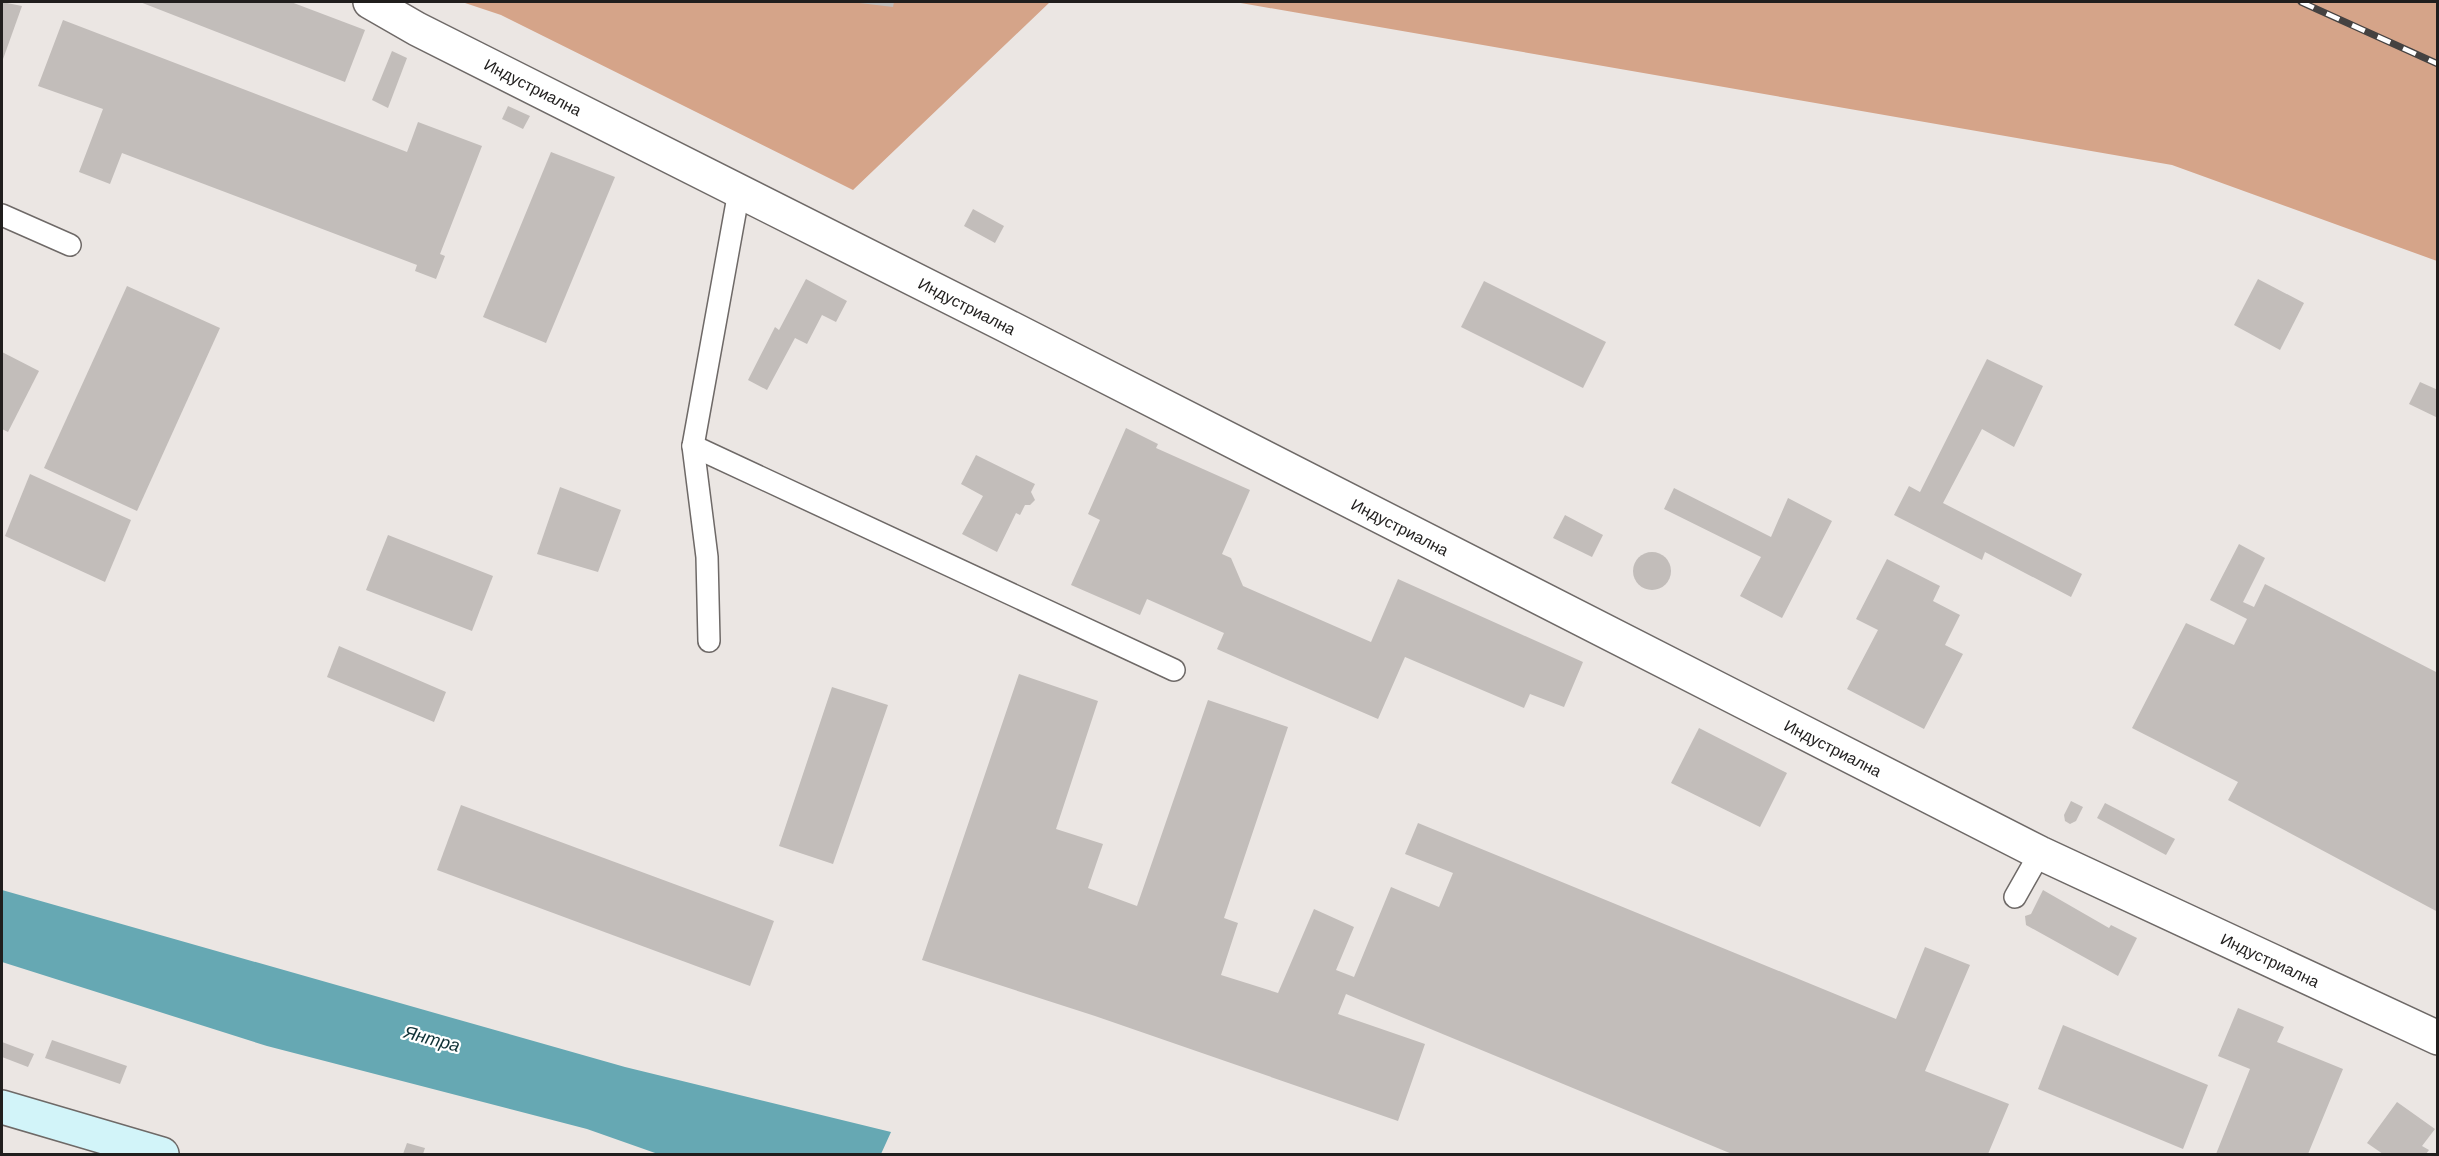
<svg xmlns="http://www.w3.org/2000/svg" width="2439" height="1156" viewBox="0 0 2439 1156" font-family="'DM Sans',sans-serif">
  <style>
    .forest { fill: #d5a489 }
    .water { fill: #66a8b3 }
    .building { fill: #c2bdba }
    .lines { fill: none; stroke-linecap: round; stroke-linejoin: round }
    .lane-casing { stroke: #6e6967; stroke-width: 24 }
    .street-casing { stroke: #6e6967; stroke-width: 36 }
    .secondary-casing { stroke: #6e6967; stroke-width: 36 }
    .lane { stroke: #fff; stroke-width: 21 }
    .street { stroke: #fff; stroke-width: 33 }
    .secondary { stroke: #d2f4f9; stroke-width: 33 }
    .rail-casing { stroke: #454241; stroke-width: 7 }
    .rail { stroke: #fff; stroke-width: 4.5; stroke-dasharray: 14; stroke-linecap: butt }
    .labels { text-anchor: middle; stroke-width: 4.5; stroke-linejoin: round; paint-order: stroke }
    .street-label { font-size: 16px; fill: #201e1d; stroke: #fff }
    .water-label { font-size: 18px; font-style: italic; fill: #103237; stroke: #fff }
  </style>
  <rect width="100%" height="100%" fill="#ebe6e3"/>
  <g class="forest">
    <polygon points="462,2 1050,2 853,190 501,15"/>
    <polygon points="1235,2 2437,2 2437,261 2172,165"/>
  </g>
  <polygon class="water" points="2,890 625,1067 891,1132 881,1154 658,1154 587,1129 267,1046 2,962"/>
  <g class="building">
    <polygon points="2,2 22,6 2,62"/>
    <polygon points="140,2 291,2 365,30 345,82"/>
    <polygon points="851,2 894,2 893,7"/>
    <polygon points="63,20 407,152 418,122 482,146 440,254 445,256 436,279 415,271 417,265 122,153 110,184 79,172 103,109 38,86"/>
    <polygon points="392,51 407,58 388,108 372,100"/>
    <polygon points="508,106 530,116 523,129 502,119"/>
    <polygon points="551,152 615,177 546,343 483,317"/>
    <polygon points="973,209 1004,226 995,243 964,226"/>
    <polygon points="806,279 847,301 836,322 822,315 807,344 795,338 767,390 748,380 775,327 779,330"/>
    <polygon points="2258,279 2304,303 2280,350 2234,325"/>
    <polygon points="1484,281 1606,342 1583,388 1461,327"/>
    <polygon points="127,286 220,328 137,511 44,468"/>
    <polygon points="2,352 39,371 8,432 2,429"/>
    <polygon points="1987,359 2043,386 2014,447 1982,429 1943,503 2082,574 2071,597 1985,552 1982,560 1894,515 1909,486 1920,492"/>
    <polygon points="2420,382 2438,390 2438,418 2409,404"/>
    <polygon points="1126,428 1158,444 1156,448 1250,490 1222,554 1231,558 1243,586 1371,642 1398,579 1583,662 1564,707 1530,694 1524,708 1405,657 1378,719 1219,650 1217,649 1224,633 1147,599 1140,615 1071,585 1100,520 1088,514"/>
    <polygon points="976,455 1035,484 1031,492 1035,500 1030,505 1025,505 1020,515 1016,513 997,552 962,534 983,496 961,484"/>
    <polygon points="30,474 131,520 105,582 5,536"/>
    <polygon points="560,487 621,510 598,572 537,554"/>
    <polygon points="1674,488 1771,537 1788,498 1832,521 1782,618 1740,596 1761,557 1664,509"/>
    <polygon points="1565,515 1603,535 1592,557 1553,538"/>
    <polygon points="388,535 493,576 472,631 366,590"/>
    <polygon points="2239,544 2265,558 2243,602 2254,607 2265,584 2438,673 2438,912 2228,800 2238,782 2132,728 2186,623 2234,645 2247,619 2210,600"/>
    <circle cx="1652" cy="571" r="19"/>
    <polygon points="1887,559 1940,586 1933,601 1960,615 1945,645 1963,654 1924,729 1847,689 1878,630 1856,619"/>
    <polygon points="339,646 446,692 434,722 327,677"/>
    <polygon points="1019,674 1098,701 1056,829 1103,844 1088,888 1137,906 1208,700 1288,727 1224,918 1238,923 1221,975 1278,993 1314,909 1354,927 1336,970 1354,977 1391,887 1439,907 1453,873 1405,854 1418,823 1896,1019 1925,947 1970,965 1925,1071 2009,1104 1988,1154 1732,1154 1346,994 1338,1014 1425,1044 1398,1121 1095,1016 922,960"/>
    <polygon points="832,687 888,705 833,864 779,846"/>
    <polygon points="1699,728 1787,773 1760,827 1671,783"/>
    <polygon points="2071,801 2083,807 2076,821 2070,824 2065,821 2064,815"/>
    <polygon points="2105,803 2175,839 2166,855 2097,818"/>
    <polygon points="461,805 774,921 750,986 437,870"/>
    <polygon points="2043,890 2109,928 2111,925 2137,938 2118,976 2026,925 2025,916 2031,914"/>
    <polygon points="2238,1008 2284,1027 2277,1042 2343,1069 2308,1154 2216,1154 2250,1069 2218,1056"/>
    <polygon points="2063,1025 2208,1085 2183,1149 2038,1089"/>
    <polygon points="52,1040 127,1066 120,1084 45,1058"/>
    <polygon points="2,1042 34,1054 28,1067 2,1057"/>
    <polygon points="2397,1102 2435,1129 2422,1146 2429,1150 2426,1154 2383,1154 2367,1143"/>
    <polygon points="407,1143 425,1148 423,1154 403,1154"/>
  </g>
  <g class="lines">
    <g class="lane-casing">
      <g id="lane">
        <polyline points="2,215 70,245"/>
        <polyline points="693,446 1174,670"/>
        <polyline points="709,641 707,557 693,446 739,191"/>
        <polyline points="2015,897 2040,853"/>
      </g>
    </g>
    <g class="street-casing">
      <polyline id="street" points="370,2 417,29 1003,324 2040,853 2438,1038"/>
    </g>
    <g class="secondary-casing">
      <polyline id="secondary" points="2,1107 162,1154"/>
    </g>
    <use href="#lane" class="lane"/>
    <use href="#street" class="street"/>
    <use href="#secondary" class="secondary"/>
    <g class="rail-casing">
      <polyline id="rail" points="2301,2 2438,64"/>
    </g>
    <use href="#rail" class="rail"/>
  </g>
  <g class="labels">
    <g class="street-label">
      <text transform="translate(533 87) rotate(27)" y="6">Индустриална</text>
      <text transform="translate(967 306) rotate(27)" y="6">Индустриална</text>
      <text transform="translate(1400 527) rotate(27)" y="6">Индустриална</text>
      <text transform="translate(1833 748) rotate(27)" y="6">Индустриална</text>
      <text transform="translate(2270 960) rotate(25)" y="6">Индустриална</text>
    </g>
    <g class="water-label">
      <text transform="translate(432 1039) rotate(15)" y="6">Янтра</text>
    </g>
  </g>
  <rect width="2439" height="1156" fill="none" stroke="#201e1d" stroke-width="6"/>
</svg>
